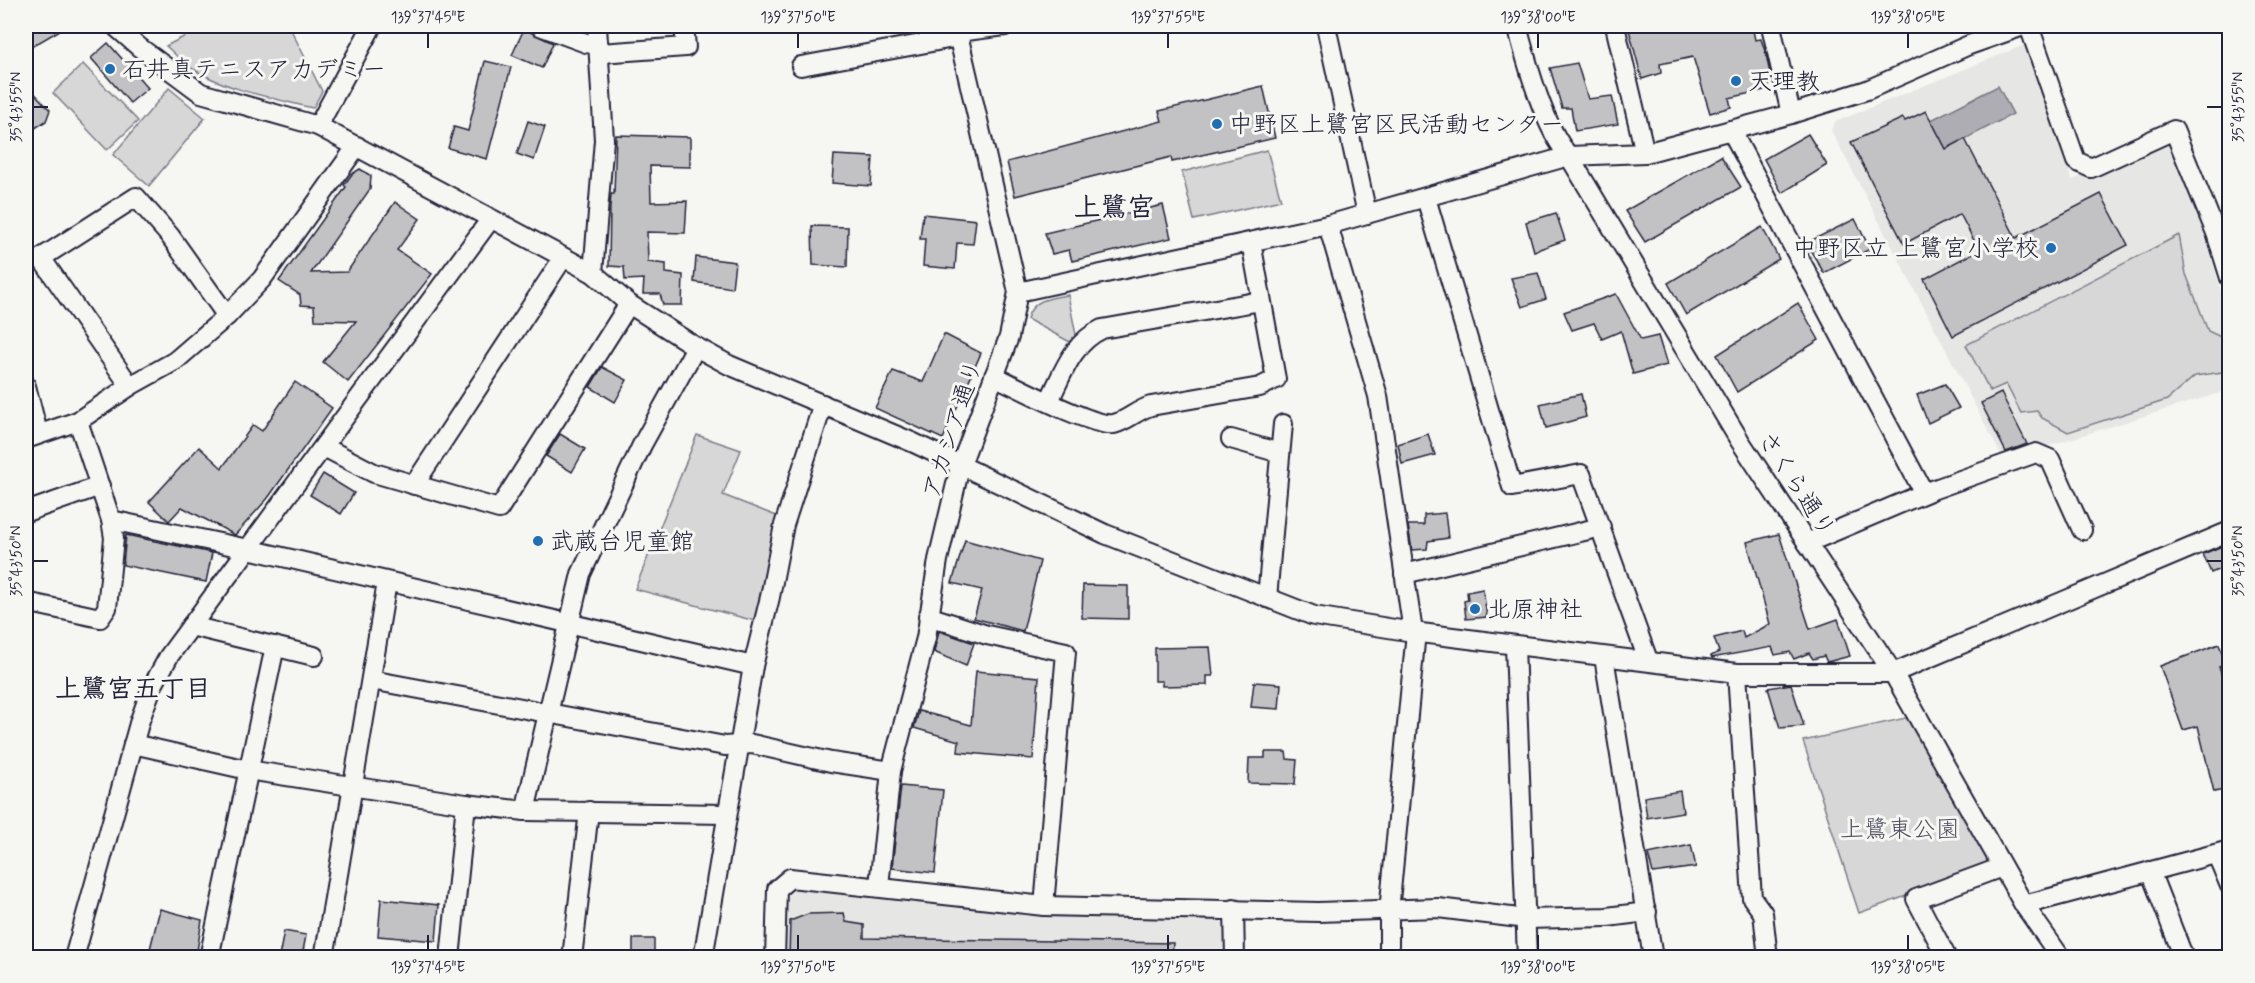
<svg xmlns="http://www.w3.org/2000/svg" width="2255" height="983" viewBox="0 0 2255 983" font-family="Mynerve,'Klee One',sans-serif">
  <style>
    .built { fill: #e6e6e4 }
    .green { fill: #d7d7d7; stroke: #7c7c89; stroke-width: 1.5 }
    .water { fill: #adadb3; stroke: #757583; stroke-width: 1.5 }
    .building { fill: #c2c2c4; stroke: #22223b; stroke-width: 1.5 }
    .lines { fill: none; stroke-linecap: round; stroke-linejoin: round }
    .street-casing { stroke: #22223b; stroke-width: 22 }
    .street { stroke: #f6f6f2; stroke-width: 18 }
    .ticks { fill: none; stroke: #22223b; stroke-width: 2 }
    .poi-dot { fill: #1f6fb2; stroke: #f6f6f2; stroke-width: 2 }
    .labels { text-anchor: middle; stroke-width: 6; stroke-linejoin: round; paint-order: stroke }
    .poi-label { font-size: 24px; fill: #22223b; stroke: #f6f6f2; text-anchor: start }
    .street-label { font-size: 24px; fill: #22223b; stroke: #f6f6f2 }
    .park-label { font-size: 24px; fill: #4f4f62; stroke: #f6f6f2 }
    .neighbourhood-label { font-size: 26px; font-weight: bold; fill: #22223b; stroke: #f6f6f2 }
    .quarter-label { font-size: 27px; font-weight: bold; fill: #22223b; stroke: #f6f6f2 }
    .neatline { fill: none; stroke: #22223b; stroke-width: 2 }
    .ticks-label { font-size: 15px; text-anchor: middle; fill: #22223b }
  </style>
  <rect width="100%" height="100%" fill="#f6f6f2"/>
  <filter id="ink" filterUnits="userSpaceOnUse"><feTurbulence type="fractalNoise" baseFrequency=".0167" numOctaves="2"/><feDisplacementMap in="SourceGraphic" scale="12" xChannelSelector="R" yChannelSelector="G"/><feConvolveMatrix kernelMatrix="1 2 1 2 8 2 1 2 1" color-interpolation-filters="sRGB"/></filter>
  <g filter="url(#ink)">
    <g class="built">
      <polygon points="2024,45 2031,48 2072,180 2170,141 2177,145 2229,316 2229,390 2009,458 2001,455 1831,130 1835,122"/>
      <polygon points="794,890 1062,916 1218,919 1225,925 1226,957 782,958 784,899"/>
    </g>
    <g class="green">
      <path d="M 205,26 L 289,26 L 322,91 L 313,108 C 272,98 227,90 191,68 C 182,62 174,53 166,46 Z"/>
      <polygon points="83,64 138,121 107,150 53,93"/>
      <polygon points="169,88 205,118 149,186 113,155"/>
      <polygon points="1267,150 1281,200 1194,220 1182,172"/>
      <polygon points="2179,235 2186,274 2208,331 2229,341 2229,371 2195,376 2167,400 2068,432 2042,418 2037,411 2021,413 2006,384 1990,391 1966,345"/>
      <path d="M 1068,295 L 1076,335 L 1070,342 L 1027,319 C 1032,299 1050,298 1068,295 Z"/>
      <polygon points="697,435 741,450 723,495 779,517 759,622 635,589"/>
      <polygon points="1910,717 1995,864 1859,913 1803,741"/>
    </g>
    <polygon class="water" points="1998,86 2013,114 1946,149 1931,120"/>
    <g class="building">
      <polygon points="26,26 67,26 26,50"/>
      <polygon points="1628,26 1752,26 1755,40 1761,39 1766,54 1771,79 1768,89 1729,98 1731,107 1710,113 1693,57 1660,64 1661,73 1642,79"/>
      <polygon points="524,29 553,43 542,68 512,55"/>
      <polygon points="108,43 148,88 130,103 91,58"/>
      <polygon points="485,61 511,67 487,159 448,148 454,127 468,131"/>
      <polygon points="1577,63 1588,99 1612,96 1618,124 1575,131 1571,108 1562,108 1550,68"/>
      <polygon points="26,84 50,110 46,121 26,134"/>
      <polygon points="1263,86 1275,138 1172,162 1171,157 1015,196 1007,162 1162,121 1159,111"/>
      <polygon points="1926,111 1946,149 1965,139 2016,238 2101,194 2128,245 1953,336 1924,279 1979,250 1960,214 1904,244 1851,142 1903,118 1905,121"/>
      <polygon points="528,121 545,127 534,160 517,154"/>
      <polygon points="1808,134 1827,165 1782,193 1764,159"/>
      <polygon points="616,135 690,137 690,167 650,166 651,202 687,201 685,233 647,232 648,262 666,264 666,273 683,275 682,305 663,305 660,294 643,294 644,279 625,280 624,267 609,266 610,207 611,194 614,194"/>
      <polygon points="834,155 873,157 871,186 832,183"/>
      <polygon points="1721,156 1741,187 1645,242 1625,211"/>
      <polygon points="360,169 371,176 370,189 311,273 347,272 395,202 420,219 397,250 432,274 348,382 323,362 356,321 315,320 314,306 301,305 300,295 279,281 346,187 344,185 352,174"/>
      <polygon points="1163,205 1171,238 1072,261 1069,250 1052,254 1045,233"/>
      <polygon points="1556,213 1565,240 1534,251 1526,222"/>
      <polygon points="923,214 976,220 973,244 957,243 955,269 923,266 925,239 920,239"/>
      <polygon points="1855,219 1870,249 1824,273 1806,243"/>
      <polygon points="812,226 848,227 847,267 813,265"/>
      <polygon points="1762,227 1779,259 1686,315 1668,283"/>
      <polygon points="696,257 735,262 732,288 694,282"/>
      <polygon points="1538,273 1546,299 1522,307 1511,278"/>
      <polygon points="1616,294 1641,340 1658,336 1667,365 1633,374 1621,331 1602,339 1594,323 1572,330 1564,312"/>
      <polygon points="1798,303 1819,340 1737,392 1717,355"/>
      <polygon points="944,334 981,353 943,439 875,408 893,371 923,382"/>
      <polygon points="602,367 627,380 615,402 590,387"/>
      <polygon points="295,382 332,408 268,498 235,535 182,507 169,521 149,502 199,447 222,468 253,425 262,431"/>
      <polygon points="1945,384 1959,408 1928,423 1917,395"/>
      <polygon points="2001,393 2027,444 2006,452 1981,403"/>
      <polygon points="1581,394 1586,417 1546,428 1540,404"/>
      <polygon points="560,434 585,449 572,472 546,456"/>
      <polygon points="1428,434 1435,455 1402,464 1398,444"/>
      <polygon points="323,474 354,493 341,514 310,495"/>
      <polygon points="1445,513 1448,538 1428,541 1427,549 1412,550 1408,525 1424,525 1424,515"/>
      <polygon points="1779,534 1810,629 1838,619 1850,656 1827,662 1824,656 1813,659 1809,653 1794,659 1790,652 1775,655 1772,647 1712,658 1711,656 1719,652 1714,638 1742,631 1744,638 1770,624 1747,542"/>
      <polygon points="126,535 212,553 206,582 123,565"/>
      <polygon points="965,540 1040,561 1023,631 974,618 982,590 952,583"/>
      <polygon points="2229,543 2229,565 2211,573 2203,554"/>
      <polygon points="1083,585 1128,586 1128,619 1082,618"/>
      <polygon points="1483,589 1487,617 1466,619 1464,601 1468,600 1467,592"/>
      <polygon points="939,631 974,643 966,666 934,652"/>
      <polygon points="2219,644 2226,664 2219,667 2229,700 2229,789 2214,792 2198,726 2183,730 2160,666"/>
      <polygon points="1210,647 1213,676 1207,676 1207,685 1162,686 1162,681 1155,681 1155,648"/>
      <polygon points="976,671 1039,677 1033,759 958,752 959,741 914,728 919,711 971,725"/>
      <polygon points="1254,682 1281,684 1279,709 1251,707"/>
      <polygon points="1791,684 1804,726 1780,728 1768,688"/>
      <polygon points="1265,752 1286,752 1287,759 1297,760 1295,784 1248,783 1249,758 1265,758"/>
      <polygon points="901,786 943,790 935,873 892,868"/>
      <polygon points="1680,791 1683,812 1647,818 1644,797"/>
      <polygon points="1691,845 1696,867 1653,873 1648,854"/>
      <polygon points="381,899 439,905 436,941 378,936"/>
      <polygon points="160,909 202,920 196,957 148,957"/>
      <polygon points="844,913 846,922 864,925 864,938 1173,943 1172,957 789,957 790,921 808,914"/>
      <polygon points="284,931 306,935 302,957 279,957"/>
      <rect x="633" y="939" width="21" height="18"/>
    </g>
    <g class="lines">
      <g class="street-casing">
        <g id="street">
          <polyline points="115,26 139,47 201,93 318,126 593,273 629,304 696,347 729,365 914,443 1105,534 1314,616 1413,632 1737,673 1893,673 2230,531"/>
          <polyline points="540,26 586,43 599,45"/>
          <polyline points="1326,26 1367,214"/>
          <path d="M 1517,26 C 1527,63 1544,128 1569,156 L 1740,441 L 1893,673 L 2024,905 L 2061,958"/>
          <polyline points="1615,26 1645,153"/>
          <polyline points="1771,26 1791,114"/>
          <polyline points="2029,26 2076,161 2091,168 2174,130 2216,233 2230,278"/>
          <polyline points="958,32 1005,26"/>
          <polyline points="600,53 686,47 684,26"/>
          <polyline points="801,66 959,37"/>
          <polyline points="318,126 372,26"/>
          <polyline points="1731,130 1924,493"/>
          <polyline points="1426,198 1512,487 1581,474 1648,660"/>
          <polyline points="1328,225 1378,396 1413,632"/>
          <polyline points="593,273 604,140 597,26"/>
          <polyline points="1018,292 1328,225 1569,156 1645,153 1791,114 1867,90 1969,45 2023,26"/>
          <path d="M 994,376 C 1016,386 1094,428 1114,424 C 1127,421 1137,410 1151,406 L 1260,387 L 1276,379 L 1251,242"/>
          <polyline points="26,386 38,433"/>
          <polyline points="130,386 41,258 136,197 170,236 227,316"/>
          <path d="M 1049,401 C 1063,373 1072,343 1102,329 L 1261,301"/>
          <polyline points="26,439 78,421 130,386 175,361 227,316 262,279 357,146"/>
          <polyline points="1231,439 1280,453"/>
          <polyline points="324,447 374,473 499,509 629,304"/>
          <polyline points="414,485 563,258"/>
          <polyline points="26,512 100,486"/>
          <polyline points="111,520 248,549 753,666"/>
          <polyline points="1807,543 1932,490 2036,453 2050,459 2082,530"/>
          <polyline points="1404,574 1601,527"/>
          <polyline points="1267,598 1283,424"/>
          <polyline points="26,602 100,618 107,608 114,538 111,520 78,421"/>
          <polyline points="928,616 987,635 1066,652 1044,906"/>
          <polyline points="191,626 314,656"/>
          <polyline points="1515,646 1527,958"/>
          <polyline points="1604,657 1653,958"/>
          <polyline points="1737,673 1752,898 1763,913 1768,958"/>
          <polyline points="371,680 725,746 752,744 831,762 891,771"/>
          <polyline points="133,744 248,770 466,804 525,811 727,814"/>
          <polyline points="525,811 581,574 642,445 696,347"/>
          <polyline points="2217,855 2230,886"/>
          <polyline points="2150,871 2184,958"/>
          <polyline points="879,886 891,771 926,638 938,560 960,467 1009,337 1018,292 956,26"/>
          <polyline points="2024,905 2230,850"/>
          <polyline points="1234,909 1235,958"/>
          <polyline points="74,958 140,720 152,687 169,656 490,220"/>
          <polyline points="209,958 275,646"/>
          <polyline points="324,958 387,582"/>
          <polyline points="450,958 466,804"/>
          <polyline points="572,958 589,811"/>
          <polyline points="703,958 753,666 770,597 784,525 823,404"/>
          <polyline points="775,958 777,889 790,878 1044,906 1318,912 1438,908 1527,919 1607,917 1647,912"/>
          <polyline points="1389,958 1389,912 1416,632"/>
          <polyline points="1947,958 1916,899 2002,867"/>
        </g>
      </g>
      <use href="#street" class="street"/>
    </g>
  </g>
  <path class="ticks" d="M 428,33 L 428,48M 798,33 L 798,48M 1168,33 L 1168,48M 1538,33 L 1538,48M 1908,33 L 1908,48M 33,107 L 48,107M 2207,107 L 2222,107M 33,561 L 48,561M 2207,561 L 2222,561M 428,935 L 428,950M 798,935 L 798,950M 1168,935 L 1168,950M 1538,935 L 1538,950M 1908,935 L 1908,950"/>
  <g class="poi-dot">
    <circle cx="110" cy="69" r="6"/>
    <circle cx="1736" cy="81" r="6"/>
    <circle cx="1217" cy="124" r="6"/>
    <circle cx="2051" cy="248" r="6"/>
    <circle cx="538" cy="541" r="6"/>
    <circle cx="1475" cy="609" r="6"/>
  </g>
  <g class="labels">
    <g class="poi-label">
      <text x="122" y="77">石井真テニスアカデミー</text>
      <text x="1748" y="89">天理教</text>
      <text x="1229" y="132">中野区上鷺宮区民活動センター</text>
      <text x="2039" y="256" text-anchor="end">中野区立 上鷺宮小学校</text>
      <text x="550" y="549">武蔵台児童館</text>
      <text x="1487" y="617">北原神社</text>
    </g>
    <g class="street-label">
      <text transform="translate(952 429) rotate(-72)" y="8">アカシア通り</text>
      <text transform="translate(1797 484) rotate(57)" y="8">さくら通り</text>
    </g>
    <g class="park-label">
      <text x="1900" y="837">上鷺東公園</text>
    </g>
    <g class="neighbourhood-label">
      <text x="133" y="697">上鷺宮五丁目</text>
    </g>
    <g class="quarter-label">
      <text x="1114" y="216">上鷺宮</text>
    </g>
  </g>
  <rect width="2255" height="983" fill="none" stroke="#f6f6f2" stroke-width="66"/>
  <rect x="33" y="33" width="2189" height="917" class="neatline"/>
  <g class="ticks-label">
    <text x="428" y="22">139°37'45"E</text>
    <text x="798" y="22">139°37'50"E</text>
    <text x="1168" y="22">139°37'55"E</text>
    <text x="1538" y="22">139°38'00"E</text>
    <text x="1908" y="22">139°38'05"E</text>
    <text transform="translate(16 107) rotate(-90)" y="5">35°43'55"N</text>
    <text transform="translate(2238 107) rotate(-90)" y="5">35°43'55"N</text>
    <text transform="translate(16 561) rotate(-90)" y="5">35°43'50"N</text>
    <text transform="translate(2238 561) rotate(-90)" y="5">35°43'50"N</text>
    <text x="428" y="972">139°37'45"E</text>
    <text x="798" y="972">139°37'50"E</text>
    <text x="1168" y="972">139°37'55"E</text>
    <text x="1538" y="972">139°38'00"E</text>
    <text x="1908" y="972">139°38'05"E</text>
  </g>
</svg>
